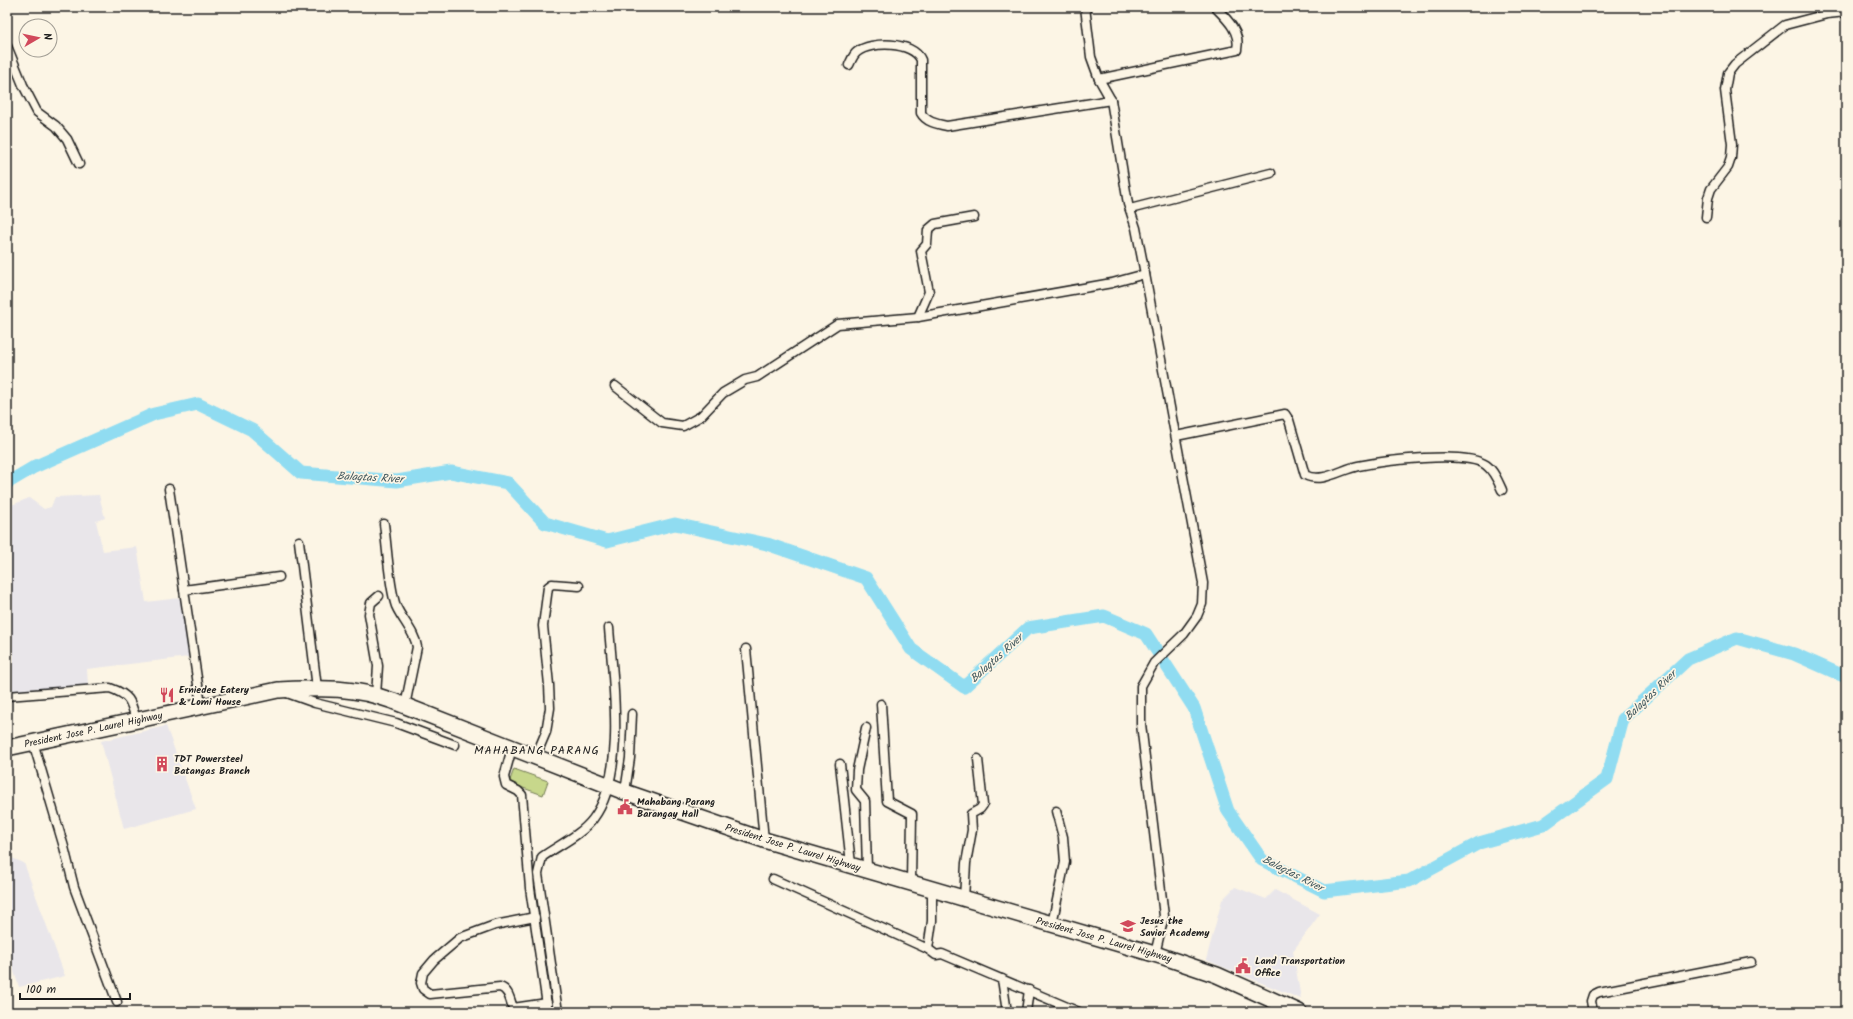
<svg xmlns="http://www.w3.org/2000/svg" width="1853" height="1019" viewBox="0 0 1853 1019" font-family="Kalam,sans-serif">
  <style>
    .built { fill: #e9e6ea }
    .green { fill: #c7d78b; stroke: #727a54 }
    .lines { fill: none; stroke-linecap: round; stroke-linejoin: round }
    .river { stroke: #90dcf1; stroke-width: 13 }
    .street-casing { stroke: #1c1c1c; stroke-width: 11 }
    .highway-casing { stroke: #1c1c1c; stroke-width: 18 }
    .street { stroke: #fcf5e5; stroke-width: 8 }
    .highway { stroke: #fcf5e5; stroke-width: 15 }
    .labels { text-anchor: middle; stroke-width: 3.5; stroke-linejoin: round; paint-order: stroke }
    .poi-label { font-size: 10px; font-weight: bold; fill: #1c1c1c; stroke: #fcf5e5; text-anchor: start }
    .street-label { font-size: 10px; fill: #1c1c1c; stroke: #fcf5e5 }
    .water-label { font-size: 11px; font-style: italic; fill: #3f565c; stroke: #fcf5e5 }
    .quarter-label { font-size: 12px; letter-spacing: 1px; fill: #1c1c1c; stroke: #fcf5e5 }
  </style>
  <rect width="100%" height="100%" fill="#fcf5e5"/>
  <filter id="ink" filterUnits="userSpaceOnUse"><feTurbulence type="fractalNoise" baseFrequency=".025" numOctaves="2"/><feDisplacementMap in="SourceGraphic" scale="8" xChannelSelector="R" yChannelSelector="G"/><feConvolveMatrix kernelMatrix="1 2 1 2 8 2 1 2 1" color-interpolation-filters="sRGB"/></filter>
  <g filter="url(#ink)">
    <g class="built">
      <polygon points="99,495 105,518 96,521 103,551 137,547 146,602 180,598 189,657 87,669 88,685 7,693 7,507 29,498 44,509 51,507 55,497"/>
      <polygon points="166,726 196,809 124,829 101,741"/>
      <polygon points="7,856 24,863 65,976 19,987 7,950"/>
      <polygon points="1235,887 1266,899 1275,890 1320,914 1293,951 1301,999 1206,960 1222,900"/>
    </g>
    <polygon class="green" points="514,769 548,781 543,795 509,783"/>
    <g class="lines">
      <polyline class="river" points="7,483 34,467 154,414 198,404 252,430 301,473 397,481 451,472 508,483 545,523 607,541 675,524 767,544 866,578 911,649 964,687 1028,628 1104,616 1146,634 1194,708 1228,811 1262,860 1324,891 1409,881 1479,843 1543,825 1607,779 1623,719 1688,659 1737,638 1794,654 1846,677"/>
      <g class="street-casing">
        <g id="street">
          <polyline points="1085,7 1091,57 1099,79 1111,100 1128,204 1136,228 1145,274 1203,583 1202,604 1197,616 1184,634 1154,663 1141,686 1141,724 1164,916 1155,954"/>
          <polyline points="7,46 23,85 37,112 56,126 67,139 79,164"/>
          <path d="M 849,65 C 851,61 853,55 857,52 C 871,41 913,41 921,60 L 921,113 C 926,122 937,124 947,126 L 1111,100"/>
          <path d="M 1099,79 L 1237,50 C 1241,32 1227,19 1215,7"/>
          <polyline points="1130,209 1271,173"/>
          <polyline points="1706,217 1708,198 1711,189 1728,167 1731,158 1732,144 1725,90 1728,73 1735,64 1785,25 1827,14 1846,12"/>
          <polyline points="918,317 929,292 921,251 927,244 928,230 935,224 974,217"/>
          <polyline points="615,386 662,423 683,426 701,416 723,393 745,380 757,377 838,324 918,317 1112,283 1145,274"/>
          <path d="M 1176,436 L 1285,414 L 1289,420 L 1305,475 C 1322,484 1342,469 1358,466 C 1383,461 1466,450 1486,465 C 1494,471 1498,481 1502,490"/>
          <polyline points="169,489 201,705"/>
          <path d="M 384,524 C 387,546 389,587 396,606 C 402,620 415,632 417,647 L 405,706"/>
          <polyline points="299,541 317,688"/>
          <polyline points="184,590 279,577"/>
          <polyline points="746,649 764,840"/>
          <polyline points="287,693 315,703 396,723 455,745"/>
          <polyline points="376,695 378,666 369,614 371,603 379,596"/>
          <path d="M 7,696 L 110,688 C 130,695 131,701 136,720"/>
          <polyline points="881,704 887,801 912,814 911,883"/>
          <polyline points="866,728 857,770 856,790 865,801 867,869"/>
          <polyline points="33,742 64,847 74,887 117,1002"/>
          <polyline points="512,748 504,777 506,785 518,791 522,795 530,888 548,1012"/>
          <polyline points="535,758 546,732 550,708 549,685 543,626 548,587 552,584 579,586"/>
          <polyline points="840,764 851,864"/>
          <polyline points="625,792 630,758 632,714"/>
          <polyline points="773,879 928,949"/>
          <polyline points="932,889 932,921 928,949 936,955 942,954 1079,1012"/>
          <polyline points="964,899 966,863 972,830 971,814 980,809 983,805 978,759"/>
          <path d="M 535,917 L 495,925 L 460,938 L 434,960 L 423,973 L 421,983 L 423,989 L 430,994 L 500,987 C 509,990 510,1000 513,1008 L 547,1003"/>
          <polyline points="1052,924 1065,862 1063,837 1056,811"/>
          <polyline points="1002,979 1007,1012"/>
          <path d="M 558,1012 L 538,874 L 542,857 C 559,845 581,835 593,819 C 627,774 613,682 609,628"/>
          <polyline points="1026,1012 1029,990"/>
          <polyline points="1593,1012 1591,1001 1593,995 1599,992 1751,962"/>
        </g>
      </g>
      <g class="highway-casing">
        <path id="highway" d="M 7,748 L 278,690 C 322,688 351,686 393,701 L 625,792 L 764,840 L 1161,956 L 1217,975 L 1299,1012"/>
      </g>
      <use href="#street" class="street"/>
      <use href="#highway" class="highway"/>
    </g>
  </g>
  <defs>
    <g id="restaurant-bare" transform="scale(1.2)"><path d="M-5-6h1v4h1v-4h1v4h1v-4h1v5L-1.5 .5V6h-2V.5L-5-1ZM5-6V6H3V1.5H1.5Q1.5-4 5-6Z" fill="#d1495b" stroke="#fcf5e5" stroke-width="2.5" paint-order="stroke"/></g>
    <g id="building-bare" transform="scale(1.2)"><path d="M-4-6H4V6H1V3H-1V6H-4ZM-2.5-4.3h1.7v1.8h-1.7ZM.8-4.3h1.7v1.8H.8ZM-2.5-1h1.7V.8h-1.7ZM.8-1h1.7V.8H.8Z" fill="#d1495b" stroke="#fcf5e5" stroke-width="2.5" paint-order="stroke"/></g>
    <g id="civic-bare" transform="scale(1.2)"><path d="M-.6-6.5H3V-4.5H.6V-3L4-1V1h2V6H-6V1h2V-1L-.6-3ZM-1.2 2.5V6h2.4V2.5Z" fill="#d1495b" stroke="#fcf5e5" stroke-width="2.5" paint-order="stroke"/></g>
    <g id="school-bare" transform="scale(1.2)"><path d="M0-5L7-2L0 1L-7-2ZM-4 1L0 2.5L4 1V4Q0 6-4 4Z" fill="#d1495b" stroke="#fcf5e5" stroke-width="2.5" paint-order="stroke"/></g>
  </defs>
  <g fill-rule="evenodd">
    <use href="#restaurant-bare" x="167" y="695"/>
    <use href="#building-bare" x="162" y="764"/>
    <use href="#civic-bare" x="625" y="807"/>
    <use href="#school-bare" x="1128" y="926"/>
    <use href="#civic-bare" x="1243" y="966"/>
  </g>
  <g class="labels">
    <g class="poi-label">
      <text x="179" y="693">Erniedee Eatery<tspan x="179" dy="12">&amp; Lomi House</tspan></text>
      <text x="174" y="762">TDT Powersteel<tspan x="174" dy="12">Batangas Branch</tspan></text>
      <text x="637" y="805">Mahabang Parang<tspan x="637" dy="12">Barangay Hall</tspan></text>
      <text x="1140" y="924">Jesus the<tspan x="1140" dy="12">Savior Academy</tspan></text>
      <text x="1255" y="964">Land Transportation<tspan x="1255" dy="12">Office</tspan></text>
    </g>
    <g class="street-label">
      <text transform="translate(93 729) rotate(-12)" y="4">President Jose P. Laurel Highway</text>
      <text transform="translate(793 847) rotate(17)" y="4">President Jose P. Laurel Highway</text>
      <text transform="translate(1104 939) rotate(16)" y="4">President Jose P. Laurel Highway</text>
    </g>
    <g class="water-label">
      <text transform="translate(370 477) rotate(3)" y="4">Balagtas River</text>
      <text transform="translate(996 658) rotate(-42)" y="4">Balagtas River</text>
      <text transform="translate(1650 695) rotate(-44)" y="4">Balagtas River</text>
      <text transform="translate(1293 873) rotate(27)" y="4">Balagtas River</text>
    </g>
    <g class="quarter-label">
      <text x="537" y="754">MAHABANG PARANG</text>
    </g>
  </g>
  <rect width="1853" height="1019" fill="none" stroke="#fcf5e5" stroke-width="24"/>
  <rect x="12" y="12" width="1829" height="995" fill="none" stroke="#1c1c1c" stroke-width="1.5" filter="url(#ink)"/>
  <g transform="translate(38 38) rotate(81)"><circle r="19" fill="#fcf5e5" stroke="#a29e95"/>
  <path d="M0-3L7 15L0 10L-7 15Z" fill="#d1495b"/>
  <text y="-6" font-size="11" font-weight="bold" text-anchor="middle" fill="#1c1c1c">N</text>
  </g>
  <path d="M20 993v6h110v-6" fill="none" stroke="#1c1c1c" stroke-width="2"/>
  <text x="26" y="993" font-size="12" fill="#1c1c1c" stroke="#fcf5e5" stroke-width="3" paint-order="stroke">100 m</text>
</svg>
